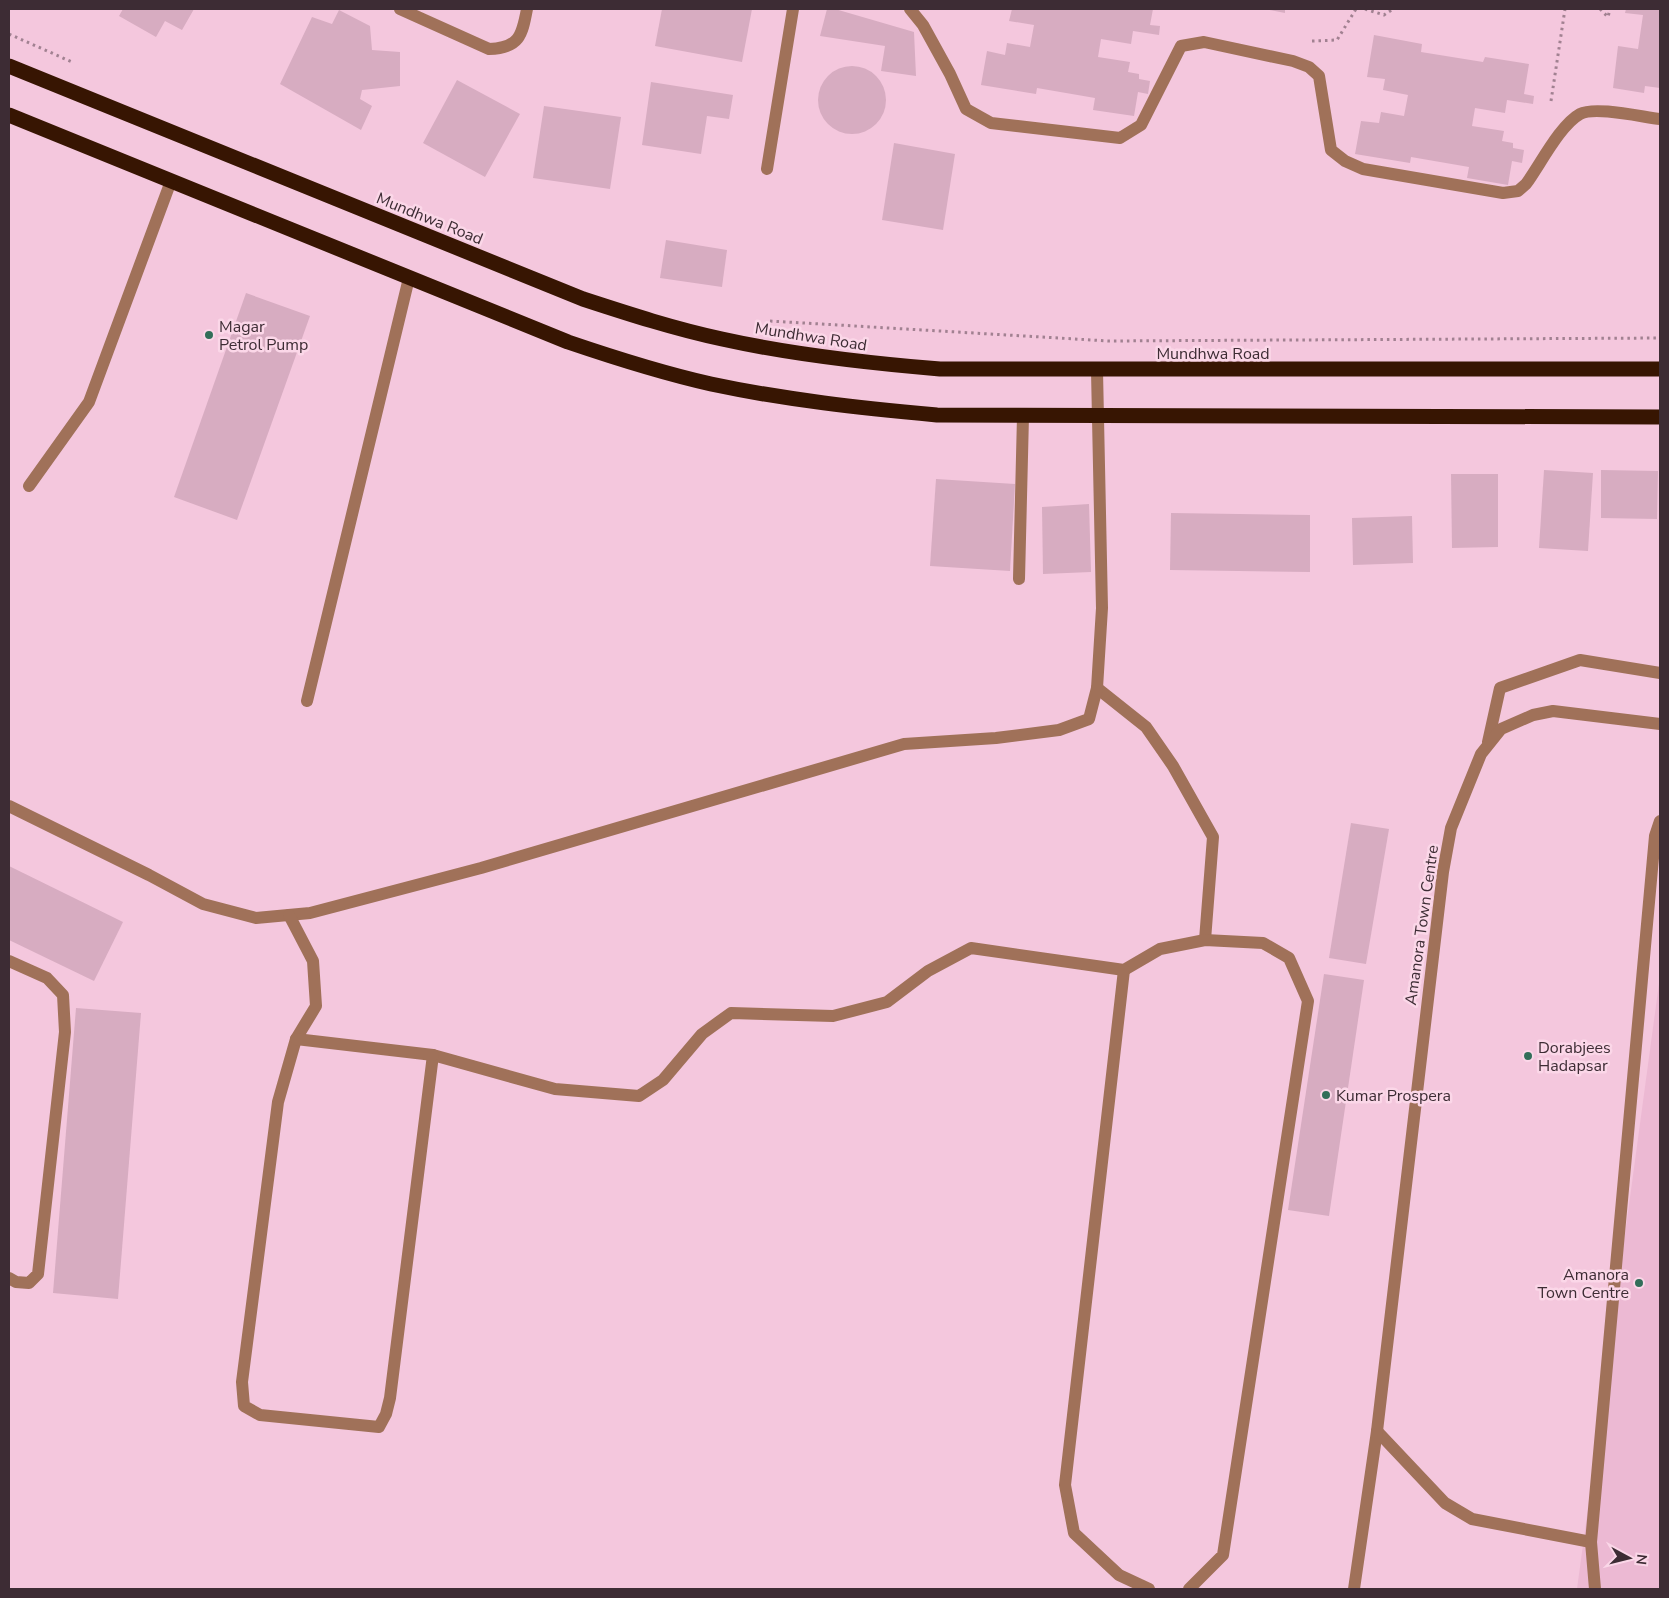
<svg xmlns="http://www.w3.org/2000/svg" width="1669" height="1598" viewBox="0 0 1669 1598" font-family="'Nunito Sans',sans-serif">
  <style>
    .built { fill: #ecb9d3 }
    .building { fill: #d7acc1 }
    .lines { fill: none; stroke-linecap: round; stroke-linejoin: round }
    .path { stroke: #a18191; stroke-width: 3; stroke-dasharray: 2.5 4; stroke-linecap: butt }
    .minor { stroke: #a07159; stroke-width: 12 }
    .highway { stroke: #371502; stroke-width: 15 }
    .poi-dot { fill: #326e59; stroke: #fbd7e8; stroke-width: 2 }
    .labels { text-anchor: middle; stroke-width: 5; stroke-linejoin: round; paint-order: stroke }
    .street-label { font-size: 16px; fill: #3d2c34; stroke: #fbd7e8 }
    .poi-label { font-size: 16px; fill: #3d2c34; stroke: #fbd7e8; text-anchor: start }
  </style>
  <rect width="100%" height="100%" fill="#f4c7dd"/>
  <polygon class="built" points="1660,976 1660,1589 1577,1589"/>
  <g class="building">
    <polygon points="123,9 194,9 182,30 165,21 156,37 119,16"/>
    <polygon points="662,9 752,9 742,62 655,46"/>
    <polygon points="827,9 835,9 914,32 916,76 881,71 885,46 820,36"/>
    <polygon points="1012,9 1153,9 1150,25 1160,26 1159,35 1133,31 1131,44 1101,39 1098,57 1130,62 1128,72 1139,74 1139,79 1150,81 1148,94 1138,92 1134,116 1093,110 1095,98 1037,88 1036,94 981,85 987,51 1005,55 1007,43 1030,47 1034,25 1009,21"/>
    <polygon points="1265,9 1285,9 1285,13"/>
    <polygon points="1626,9 1660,9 1660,88 1645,86 1644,93 1613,88 1618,46 1638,49 1643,15 1625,13"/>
    <polygon points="339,10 370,26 372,50 400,52 400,86 362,90 360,99 372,106 361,130 280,84 312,17 332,24"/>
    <polygon points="1374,35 1422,44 1421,52 1483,62 1485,57 1529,64 1524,94 1534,96 1533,104 1507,100 1505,113 1475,108 1472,126 1504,131 1502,141 1513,143 1513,148 1524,150 1522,163 1512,161 1508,185 1467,178 1469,167 1411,157 1410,163 1355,154 1361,121 1379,123 1381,112 1404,116 1408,95 1383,90 1385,79 1367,77"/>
    <circle cx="852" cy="100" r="34"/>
    <polygon points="457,80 520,114 485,177 423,143"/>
    <polygon points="651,82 733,95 729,119 707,116 701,154 642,145"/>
    <polygon points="544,106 621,117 610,189 533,178"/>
    <polygon points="894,143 955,154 943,230 882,220"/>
    <polygon points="666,240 727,250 722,287 660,278"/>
    <polygon points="246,293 310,316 237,520 174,497"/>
    <polygon points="1544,470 1593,473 1588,551 1539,548"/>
    <polygon points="1601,470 1658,471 1657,519 1601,518"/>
    <polygon points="1451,474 1498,474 1498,547 1452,548"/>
    <polygon points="936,479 1015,484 1010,571 930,566"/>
    <polygon points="1089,504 1091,572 1043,574 1042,507"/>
    <polygon points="1171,513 1310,515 1310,572 1170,570"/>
    <polygon points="1412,516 1413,563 1353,565 1352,518"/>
    <polygon points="1351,823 1389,829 1366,964 1329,958"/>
    <polygon points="9,866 123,922 94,981 9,940"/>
    <polygon points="1324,974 1364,980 1329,1216 1288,1210"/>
    <polygon points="76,1008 141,1013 118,1299 53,1293"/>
  </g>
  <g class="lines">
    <g class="path">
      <polyline points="1365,9 1384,15 1393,9"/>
      <polyline points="1600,9 1608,17 1610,9"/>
      <polyline points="9,34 72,62"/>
      <polyline points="1312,41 1337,40 1356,9"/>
      <polyline points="1551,101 1565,9"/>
      <polyline points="770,321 1109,341 1660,338"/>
    </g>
    <g class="minor">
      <path d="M 400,9 L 489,49 C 519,48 522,36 527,9"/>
      <path d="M 910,9 L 923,25 L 950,74 L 966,109 L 991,123 L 1120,138 L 1141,125 L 1181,46 L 1204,42 L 1293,61 L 1309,67 L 1319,76 L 1331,150 L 1345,161 L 1363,169 L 1503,193 L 1518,191 L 1526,184 C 1540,165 1560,125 1580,114 C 1595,106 1642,117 1660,119"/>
      <polyline points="767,169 793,9"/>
      <polyline points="29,486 89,402 171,181"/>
      <polyline points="1019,579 1023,416"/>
      <polyline points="1097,688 1146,727 1173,766 1213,837 1205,940"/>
      <polyline points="307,701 409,278"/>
      <polyline points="1488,742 1500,688 1580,660 1660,673"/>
      <polyline points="9,806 149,875 203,904 256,918 310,913 481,868 904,744 996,738 1059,730 1089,719 1097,688 1102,608 1097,371"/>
      <polyline points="289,915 313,961 316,1006 296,1039 278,1102 242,1382 244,1406 260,1415 379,1427 386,1414 390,1398 433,1055 555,1089 639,1096 663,1080 702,1034 731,1013 833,1016 887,1002 928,971 971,948 1124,970 1160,949 1205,940 1263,943 1289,958 1308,1001 1223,1555 1189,1589"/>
      <polyline points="9,961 47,978 63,995 65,1032 38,1274 29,1283 16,1282 9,1278"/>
      <polyline points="1124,970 1065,1485 1074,1533 1119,1575 1149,1589"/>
      <polyline points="296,1039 433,1055"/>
      <polyline points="1377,1431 1445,1503 1472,1519 1591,1542"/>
      <polyline points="1354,1589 1377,1431 1443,872 1451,828 1481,754 1501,729 1533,715 1553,711 1660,724"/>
      <polyline points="1595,1589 1591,1542 1655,836 1660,821"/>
    </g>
    <g class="highway">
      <path d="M 9,66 L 583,299 C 629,314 675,329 722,339 C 794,355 867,363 940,369 L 1660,369"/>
      <path d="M 9,115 L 568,342 C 615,358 662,373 711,384 C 786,400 861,408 937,415 L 1660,417"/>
    </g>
  </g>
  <g class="poi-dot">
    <circle cx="209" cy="335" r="5"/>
    <circle cx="1528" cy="1056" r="5"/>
    <circle cx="1326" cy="1095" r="5"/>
    <circle cx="1639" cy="1283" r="5"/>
  </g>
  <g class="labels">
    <g class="street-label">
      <text transform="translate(430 218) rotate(22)" y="6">Mundhwa Road</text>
      <text transform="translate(811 336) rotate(9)" y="6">Mundhwa Road</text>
      <text x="1213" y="359">Mundhwa Road</text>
      <text transform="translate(1421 925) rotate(-82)" y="6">Amanora Town Centre</text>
    </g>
    <g class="poi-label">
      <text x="219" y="332">Magar<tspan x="219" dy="18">Petrol Pump</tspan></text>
      <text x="1538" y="1053">Dorabjees<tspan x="1538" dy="18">Hadapsar</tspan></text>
      <text x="1336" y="1101">Kumar Prospera</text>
      <text x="1629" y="1280" text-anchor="end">Amanora<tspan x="1629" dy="18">Town Centre</tspan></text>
    </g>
  </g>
  <rect width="1669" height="1598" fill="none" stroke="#3d2c34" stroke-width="20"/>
  <g transform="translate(1629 1558) rotate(97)" stroke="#fbd7e8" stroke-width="4" paint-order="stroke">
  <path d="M0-4L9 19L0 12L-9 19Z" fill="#3d2c34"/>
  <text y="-8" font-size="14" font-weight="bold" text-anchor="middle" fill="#3d2c34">N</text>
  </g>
</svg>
